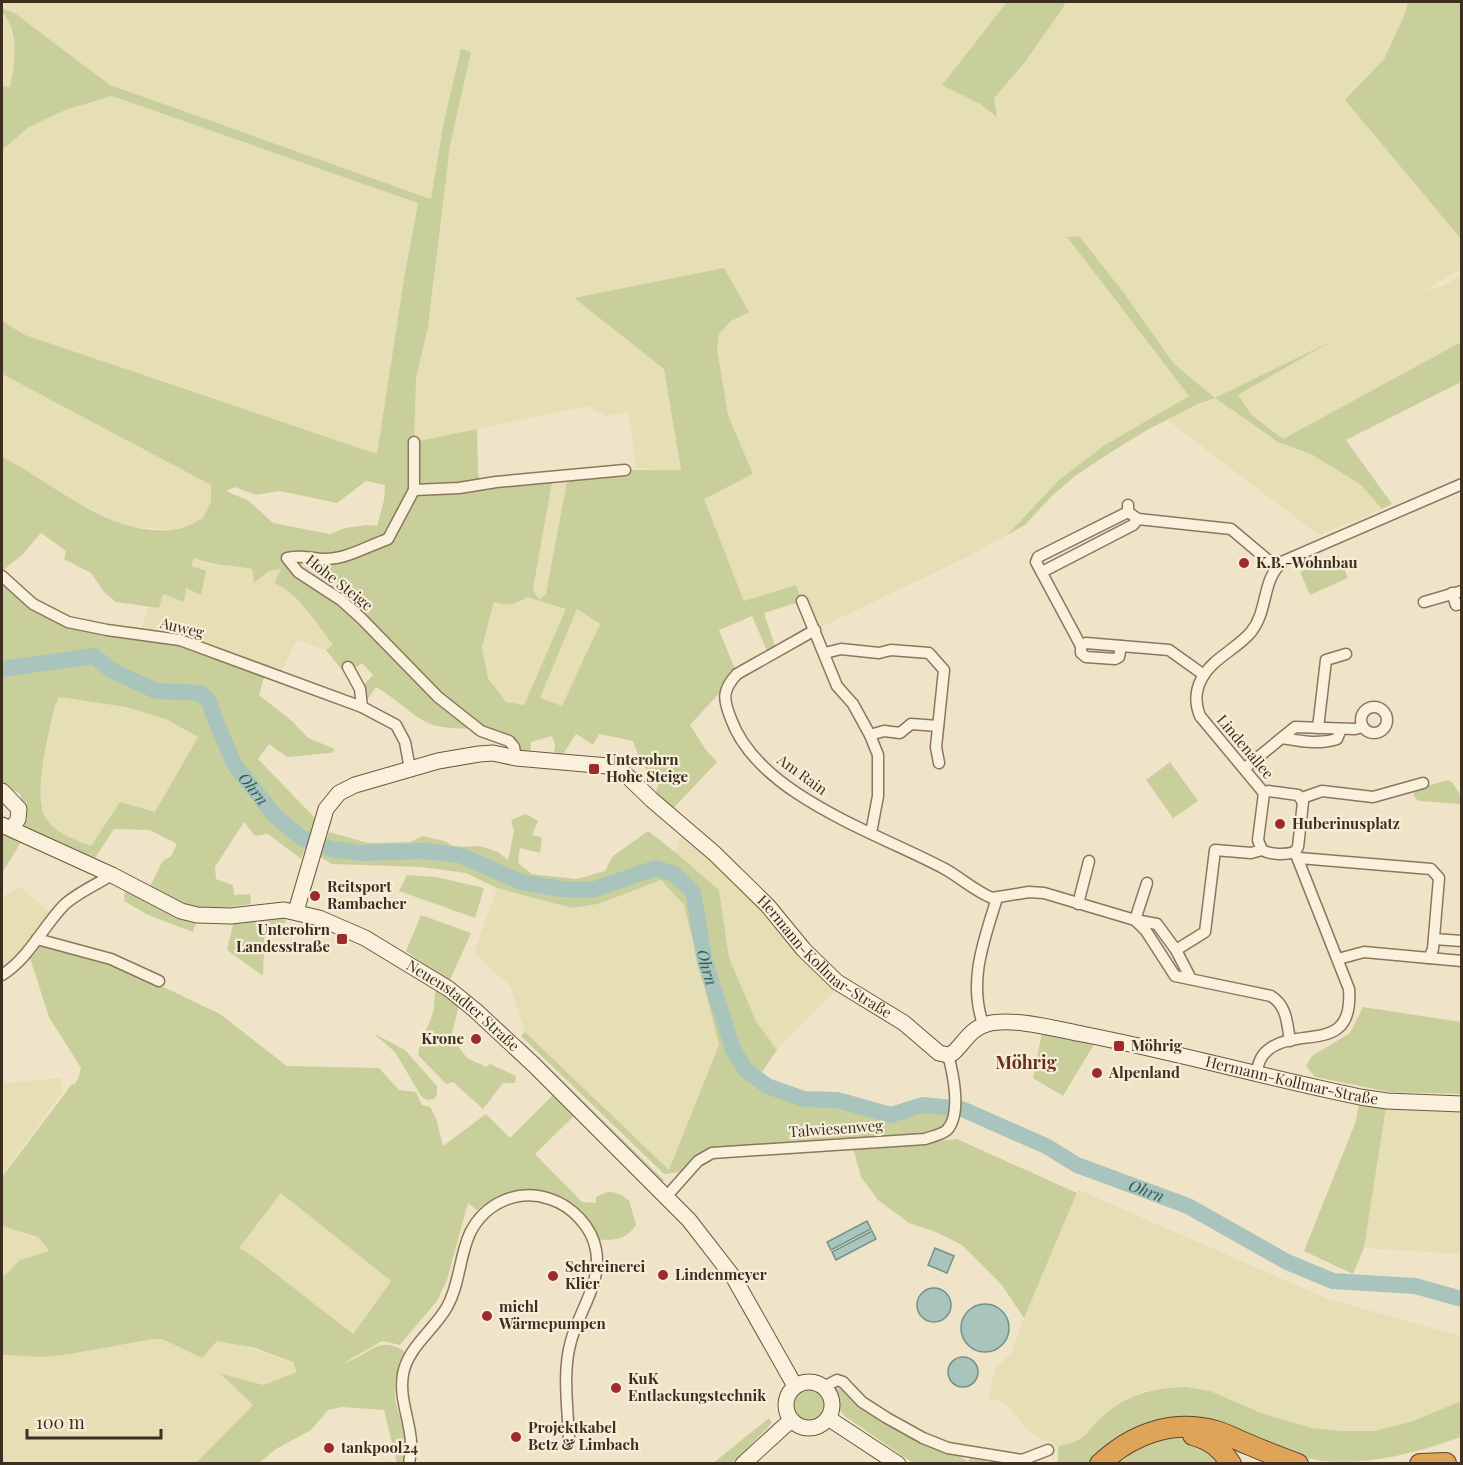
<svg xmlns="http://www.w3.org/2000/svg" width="1463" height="1465" viewBox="0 0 1463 1465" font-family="'Playfair Display',serif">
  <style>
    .farmland { fill: #e6deb5 }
    .green { fill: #c9cf9b; fill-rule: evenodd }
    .water { fill: #a9c4bc; stroke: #6f938a; stroke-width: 1.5 }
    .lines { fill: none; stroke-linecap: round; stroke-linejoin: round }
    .river { stroke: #a9c4bc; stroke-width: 16 }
    .street-casing { stroke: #8d765c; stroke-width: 13 }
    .secondary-casing { stroke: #6f573f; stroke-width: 17 }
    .highway-casing { stroke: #5b4430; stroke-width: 22 }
    .street { stroke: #faf1dc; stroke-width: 10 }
    .secondary { stroke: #faf1dc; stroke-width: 15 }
    .highway { stroke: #e0a458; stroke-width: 20 }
    .poi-dot { fill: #9e2a2b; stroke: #f7eed8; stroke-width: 2 }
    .labels { text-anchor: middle; stroke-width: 4.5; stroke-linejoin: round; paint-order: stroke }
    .poi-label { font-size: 15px; font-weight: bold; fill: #3d2e20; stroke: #f7eed8; text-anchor: start }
    .street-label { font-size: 15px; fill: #3d2e20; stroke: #f7eed8 }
    .water-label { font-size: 16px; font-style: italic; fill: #2f5d5a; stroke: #f7eed8 }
    .quarter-label { font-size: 18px; font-weight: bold; fill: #6b2e1e; stroke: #f7eed8 }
  </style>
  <rect width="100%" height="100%" fill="#f0e4c8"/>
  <g class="farmland">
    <polygon points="2,2 1007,2 942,85 980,104 996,116 994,98 1025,62 1061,11 1066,2 1408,2 1404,16 1384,59 1346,100 1461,239 1461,269 1423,291 1443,286 1461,276 1461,342 1283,439 1252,415 1237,395 1320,348 1216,399 1278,442 1311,454 1360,484 1382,509 1319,535 1167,420 1214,398 1174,364 1104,269 1067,238 1189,396 1105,445 1023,517 1007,535 965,558 815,630 796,585 744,601 704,499 753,474 728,415 721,379 717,349 719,334 731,321 574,298 664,369 681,470 636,469 629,413 605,416 588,406 414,442 416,378 428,327 450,144 471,52 461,50 443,126 432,199 110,85 16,14 2,8"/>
    <polygon points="2,12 9,20 16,57 10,88 2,86"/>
    <polygon points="112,96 418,202 405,272 377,455 25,335 2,321 2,150 29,127 65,110"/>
    <polygon points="2,374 211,485 211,501 203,518 183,528 163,529 133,527 111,519 66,497 2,457"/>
    <polygon points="568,476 546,595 540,600 566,609 524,705 506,702 488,678 482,647 495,602 501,605 518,603 527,597 539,599 533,589 553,477"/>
    <polygon points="293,556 311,557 337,581 351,609 298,572"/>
    <polygon points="194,558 210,565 234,566 252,569 254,583 269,571 282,568 274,583 284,587 312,616 334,645 326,650 297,640 279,676 139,634 149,607 159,608 163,594 183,602 186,587 201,595 191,566"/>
    <polygon points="577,608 600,624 563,707 540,698"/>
    <polygon points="59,697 126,707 168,720 198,737 155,812 120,803 91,846 60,833 47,820 42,806 40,778 55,706"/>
    <polygon points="683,831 765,909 834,991 777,1050 756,1021 729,958 719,890 675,852"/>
    <polygon points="661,880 684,905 719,1045 669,1170 525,1032 510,986 474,953 497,888 573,908 598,904"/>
    <polygon points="20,887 53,915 8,967 2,972 2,897"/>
    <polygon points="61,1078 63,1091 2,1175 2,1083"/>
    <polygon points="1387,1101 1461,1104 1461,1254 1364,1248"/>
    <polygon points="1079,1190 1328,1299 1461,1336 1461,1401 1413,1421 1375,1431 1342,1431 1312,1428 1261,1413 1185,1387 1163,1388 1143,1392 1123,1401 1105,1413 1081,1439 1058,1447 1032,1434 1004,1402 988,1399 995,1369 1012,1353 1024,1318"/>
    <polygon points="281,1192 391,1281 353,1334 254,1257 238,1248"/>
    <polygon points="2,1226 38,1237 49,1252 20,1260 2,1278"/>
    <polygon points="153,1339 162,1339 202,1358 217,1341 236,1344 293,1362 297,1372 264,1385 223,1375 253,1405 196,1463 2,1464 2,1355 43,1357 70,1354"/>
  </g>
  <g class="green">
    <polygon points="1007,2 1066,2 1061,11 1025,62 994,98 997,117 980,104 942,85"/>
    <polygon points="1408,2 1461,2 1461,239 1345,100 1384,59 1404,16"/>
    <path d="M 2,8 L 16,14 L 110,85 L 431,199 L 443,126 L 461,49 L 471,52 L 450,145 L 428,327 L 416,378 L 414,442 L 477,429 L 478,473 L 481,484 L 553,477 L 533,589 L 539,600 L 546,594 L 568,476 L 625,470 L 681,470 L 664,369 L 574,298 L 724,268 L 749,312 L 731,321 L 719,334 L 717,349 L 728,415 L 753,474 L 704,499 L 744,601 L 796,585 L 802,601 L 764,613 L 776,649 L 768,653 L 752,616 L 719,630 L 737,674 L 690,725 L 706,750 L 717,762 L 668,814 L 652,800 L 660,781 L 641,764 L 633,741 L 599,734 L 593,745 L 576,734 L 563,754 L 554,752 L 555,744 L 552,736 L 531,742 L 530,759 C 516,748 499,737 481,731 C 465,727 446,730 430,724 C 410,715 396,698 376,687 L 362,707 L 360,689 L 373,675 L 362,663 L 346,675 L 326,650 L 333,645 C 318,625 297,592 274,583 L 281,569 L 269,571 L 254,583 L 252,569 C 232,565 213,566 194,558 L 191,566 L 206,571 L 201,595 L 186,588 L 184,602 L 163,594 L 159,608 L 116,602 L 104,592 L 91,573 L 64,559 L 66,551 L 41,533 L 22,555 L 2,571 L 2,457 C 56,484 116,543 182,528 C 189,526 196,521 203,518 L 211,501 L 211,485 L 2,374 L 2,321 L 25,335 L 377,454 L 405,272 L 418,203 L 112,96 L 65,110 L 29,127 L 2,150 L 2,86 L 10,87 C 15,63 20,32 2,12 ZM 366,481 L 385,485 L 384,500 L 377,526 L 366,525 L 345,528 L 330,534 L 273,523 L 249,501 L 226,491 L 235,487 L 256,495 L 280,491 L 337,503 ZM 311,557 L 337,581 L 350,607 L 287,558 ZM 527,597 L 566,609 L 524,705 L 506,702 L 488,678 L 482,647 L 494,602 C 506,607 517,604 527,597 ZM 577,609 L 600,624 L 562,706 L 540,698 Z"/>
    <polygon points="1079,236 1124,293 1174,364 1215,398 1332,341 1238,395 1252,415 1283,439 1461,342 1461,382 1346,440 1392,504 1382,509 1360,484 1311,454 1278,442 1215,398 1196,405 1147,430 1108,454 1075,476 1051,497 1025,525 1007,535 1059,480 1105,445 1189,396 1067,237"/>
    <polygon points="1338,555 1348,578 1310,595 1300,572"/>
    <path d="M 2,576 L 68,622 L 180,640 L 266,671 L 259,695 L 292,721 L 308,738 L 335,749 L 331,753 L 287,757 L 269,744 L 258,759 L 317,820 L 301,859 L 268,834 L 255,836 L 244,822 L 215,867 L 216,879 L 233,885 L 234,895 L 250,894 L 251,904 L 222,908 L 184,906 L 149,889 L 162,862 L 171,856 L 177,844 L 150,830 L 114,829 L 95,858 L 20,827 L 25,813 L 20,794 L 2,784 ZM 59,697 L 126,707 L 168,720 L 198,737 L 155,812 L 120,802 L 91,846 C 76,840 57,834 47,820 C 31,797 49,733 55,706 Z"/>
    <polygon points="1170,762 1198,801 1173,818 1146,780"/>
    <polygon points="1448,780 1452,782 1461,796 1460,804 1419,801 1415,798 1413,792 1415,789"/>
    <polygon points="526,814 538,821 532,835 542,837 540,853 520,848 518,863 532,874 577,879 605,871 613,856 648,831 675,852 719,890 729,958 756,1021 777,1050 762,1072 767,1085 815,1097 847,1094 901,1113 938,1106 950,1110 948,1122 931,1135 697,1156 681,1172 664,1174 521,1036 525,1032 669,1170 719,1045 684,905 661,880 598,904 572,908 497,888 466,873 421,867 332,864 320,857 329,832 368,843 410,842 423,836 444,841 455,847 480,846 498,852 508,860 514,831 511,820"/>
    <polygon points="2,831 23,839 2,873"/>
    <polygon points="407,875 436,877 484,888 475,918 399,891"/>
    <polygon points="125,889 158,908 196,922 193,932 148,915 124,901"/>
    <polygon points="284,915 286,923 265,925 263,976 227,950 234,920"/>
    <polygon points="421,915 471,933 449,982 406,951"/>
    <path d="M 37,945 L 62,948 L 109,961 L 220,1014 L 287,1066 L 379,1068 L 399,1090 L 416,1092 L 422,1105 L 430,1107 L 436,1118 L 443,1146 L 486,1114 L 510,1138 L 555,1093 L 576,1114 L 535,1154 L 582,1202 L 596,1203 L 596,1197 C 610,1189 615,1191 629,1200 L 636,1225 C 628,1238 614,1242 598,1239 C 594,1231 589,1218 582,1211 C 575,1203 565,1198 555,1194 C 523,1183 504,1192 477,1210 L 468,1203 L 447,1280 L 437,1301 L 400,1345 L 382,1341 L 344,1363 C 368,1356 379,1333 405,1352 L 395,1381 L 395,1400 L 405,1437 L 404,1461 L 397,1463 L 384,1410 L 342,1407 L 328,1410 L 311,1430 L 276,1449 L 259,1463 L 196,1463 L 253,1405 L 221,1374 L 264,1385 L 297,1372 L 293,1362 L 255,1348 L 217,1341 L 202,1358 L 162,1339 L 153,1339 L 70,1354 L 43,1357 L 2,1355 L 2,1278 L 20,1260 L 49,1251 L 38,1237 L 2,1226 L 2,1177 L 72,1084 L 74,1085 L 78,1079 L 81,1068 L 49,1017 L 29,955 ZM 281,1193 L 391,1281 L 353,1334 L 254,1257 L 239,1248 Z"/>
    <path d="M 436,989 L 459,1005 L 451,1037 L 467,1058 L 486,1067 L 490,1064 L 516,1076 L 515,1083 L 503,1083 L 483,1109 L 453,1082 L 446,1084 L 418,1055 C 420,1038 431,1024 434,1008 C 435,1001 434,996 436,989 Z"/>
    <polygon points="1363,1007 1461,1022 1461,1094 1390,1092 1315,1077 1306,1066 1312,1056 1350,1033"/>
    <polygon points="1042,1032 1096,1041 1063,1096 1033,1078"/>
    <polygon points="373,1033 405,1050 437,1086 437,1094 434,1099 427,1100 421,1096 395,1052"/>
    <polygon points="521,1040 664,1180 661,1184 521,1044"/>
    <polygon points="1360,1097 1387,1101 1364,1248 1353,1274 1304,1251 1356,1121"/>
    <polygon points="957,1139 1077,1193 1024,1318 1001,1284 962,1245 936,1232 909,1223 878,1200 861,1177 853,1148"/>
    <circle cx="809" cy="1405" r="23"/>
    <path d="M 834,1387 L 838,1387 L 868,1411 L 954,1452 L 968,1462 L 970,1457 L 987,1461 L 987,1463 L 913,1463 L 846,1417 C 838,1409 832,1399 834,1387 Z"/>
    <path d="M 1185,1387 L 1210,1391 L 1261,1413 L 1312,1428 L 1342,1431 L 1375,1431 L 1413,1421 L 1461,1401 L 1461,1437 C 1415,1453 1373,1465 1323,1461 C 1294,1457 1269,1441 1242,1431 C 1230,1427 1215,1420 1203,1418 C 1197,1417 1190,1418 1184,1419 C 1146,1419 1113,1433 1089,1463 L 1058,1463 L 1058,1447 C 1065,1444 1074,1443 1080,1439 C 1088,1434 1095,1422 1103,1416 C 1127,1394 1154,1388 1185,1387 Z"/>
    <polygon points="769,1418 772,1423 733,1463 712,1464"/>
    <path d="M 1176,1438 L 1194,1439 L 1222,1464 L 1117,1464 C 1139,1448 1148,1441 1176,1438 Z"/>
  </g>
  <g class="water">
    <polygon points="867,1221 871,1229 831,1250 827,1242"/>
    <polygon points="872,1231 876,1239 836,1260 832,1252"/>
    <polygon points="935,1248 954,1256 947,1273 928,1265"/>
    <circle cx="934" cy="1305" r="17"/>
    <circle cx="985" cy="1328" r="24"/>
    <circle cx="963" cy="1372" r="15"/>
  </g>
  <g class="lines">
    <path class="river" id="s1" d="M 2,669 L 94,656 L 111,670 L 156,691 L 200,693 L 209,701 L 215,719 L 234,764 L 275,816 L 302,838 L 331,849 L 361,853 L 425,851 L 460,855 L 521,882 L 562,889 L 592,890 L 656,868 L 674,874 L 693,892 L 705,962 L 734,1052 L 746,1070 L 767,1086 L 804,1099 L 837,1100 L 891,1115 L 922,1105 L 962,1109 L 1046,1146 L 1077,1165 L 1188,1206 L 1287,1262 L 1333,1281 L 1415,1286 L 1462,1299"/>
    <g class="street-casing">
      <g id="street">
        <path d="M 414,442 L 414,490 L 388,539 C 368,546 346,559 325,559 C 312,559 300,554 287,558 L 298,572 L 341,600 L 362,619 L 438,697 L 481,731 L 509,741 L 514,747 L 516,758"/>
        <polyline points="414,490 459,488 496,482 625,470"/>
        <polyline points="1128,505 1128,512 1138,519 1231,529 1276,567"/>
        <polyline points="1042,572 1133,525 1138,519"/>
        <polyline points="2,576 33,604 68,622 107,630 180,640 362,707 396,725 405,742 410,769"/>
        <polyline points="1452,593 1456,605 1462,603"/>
        <polyline points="802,601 837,686 853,704 870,735 878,755 878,796 871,833"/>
        <polyline points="1424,602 1462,591"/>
        <path d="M 815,630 L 737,674 C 722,690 723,699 731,719 C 759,796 878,833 945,869 C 961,878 975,891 992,898 L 1029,892 L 1044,893 L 1135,920 L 1157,924 L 1176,950 L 1191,979"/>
        <polyline points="1081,646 1086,643 1169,650 1204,675"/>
        <polyline points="1121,646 1119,657 1115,659 1086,657 1081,653 1081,646 1036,562 1038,557 1128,512"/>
        <polyline points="825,653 841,649 879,653 891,650 929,653 944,670 936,747 939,763"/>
        <polyline points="348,667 360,689 362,707"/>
        <circle cx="1374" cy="720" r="13"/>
        <polyline points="1318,728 1326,660 1346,654"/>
        <polyline points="870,735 884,731 900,733 911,724 938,726"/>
        <path d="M 1282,738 C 1301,741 1318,745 1337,739 L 1341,729"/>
        <polyline points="1245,768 1295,727 1355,729 1362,727"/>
        <path d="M 1264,793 L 1200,716 C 1195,704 1195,692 1201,680 C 1211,659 1237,649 1251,632 C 1269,610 1261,578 1284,561 L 1462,484"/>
        <polyline points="1302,798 1322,791 1373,797 1423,783"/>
        <polyline points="1262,850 1258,840 1264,793"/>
        <path d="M 1262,850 C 1271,855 1285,855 1295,852"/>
        <polyline points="1299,858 1431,869 1439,878 1433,949 1429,958 1364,952 1338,959"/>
        <polyline points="1078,904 1089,861"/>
        <path d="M 1135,920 L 1146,931 L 1175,976 L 1271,996 C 1287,1006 1287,1023 1290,1041"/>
        <polyline points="1135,920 1147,883"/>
        <polyline points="37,939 111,959 159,981"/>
        <polyline points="1434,939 1462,941"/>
        <polyline points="1176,950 1205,932 1215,850 1251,853 1262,850"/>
        <polyline points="1429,958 1462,961"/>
        <path d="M 2,975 C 29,958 42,928 64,905 C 77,893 97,884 112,875"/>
        <path d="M 983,1024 C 968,981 984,940 997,898"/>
        <path d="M 1256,1074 C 1258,1065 1260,1056 1268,1050 C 1298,1025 1354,1056 1349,989 L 1295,852 L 1298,847 L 1303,802 L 1298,795 L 1268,791 L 1264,793"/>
        <path d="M 666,1197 L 698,1161 L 712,1153 L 925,1139 C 933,1136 941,1135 947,1130 C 962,1114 953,1073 948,1055"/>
        <polyline points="824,1387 837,1380 843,1382 862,1402 887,1418 923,1438 948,1448 1022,1460 1048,1450"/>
        <path d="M 409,1464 C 410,1456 412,1448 411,1441 C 409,1417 399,1398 403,1374 C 408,1347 434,1330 447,1307 C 460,1284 459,1257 470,1233 C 485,1203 518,1188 550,1199 C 572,1206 592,1227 596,1250 C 602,1283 579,1311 571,1341 C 562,1372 568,1408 569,1440"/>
      </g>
    </g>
    <g class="secondary-casing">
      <g id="secondary">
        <polyline points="2,791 19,809 18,819 12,829"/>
        <path id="s2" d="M 2,825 L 112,875 L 181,911 L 197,915 L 231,916 L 284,910 L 319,918 L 365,938 L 449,989 L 476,1011 L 534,1065 L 689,1220 L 734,1278 L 795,1386"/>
        <path id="s3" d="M 296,911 L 326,809 L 339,793 L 355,785 L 438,761 L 479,754 L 493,753 L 516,758 L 608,766 L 624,773 L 652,800 L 714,853 L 768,906 L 804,950 L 837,982 L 904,1023 L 939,1053 L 948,1055 L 953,1053 C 964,1043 971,1028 987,1024 C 1012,1017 1056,1029 1082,1034 C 1175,1052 1267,1078 1360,1097 L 1387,1101 L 1462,1104"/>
        <circle cx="809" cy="1405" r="23"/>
        <polyline points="828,1418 898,1464"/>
        <polyline points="743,1464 791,1420"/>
      </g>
    </g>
    <g class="highway-casing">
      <g id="highway">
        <path d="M 1193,1435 C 1211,1440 1221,1448 1231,1464"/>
        <path d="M 1100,1464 C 1132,1434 1172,1419 1216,1431 C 1227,1434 1239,1441 1250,1445 C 1266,1452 1282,1458 1298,1464"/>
        <polyline points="1420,1464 1446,1463"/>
      </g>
    </g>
    <use href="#street" class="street"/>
    <use href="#secondary" class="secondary"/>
    <use href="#highway" class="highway"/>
  </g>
  <g class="poi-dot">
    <circle cx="1244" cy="563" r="6"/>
    <rect x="588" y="763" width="12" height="12" rx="3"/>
    <circle cx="1280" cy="824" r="6"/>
    <circle cx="315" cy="896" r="6"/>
    <rect x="336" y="933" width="12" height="12" rx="3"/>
    <circle cx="476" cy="1039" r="6"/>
    <rect x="1113" y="1040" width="12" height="12" rx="3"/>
    <circle cx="1097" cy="1073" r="6"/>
    <circle cx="663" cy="1275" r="6"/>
    <circle cx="553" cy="1276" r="6"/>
    <circle cx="487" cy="1316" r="6"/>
    <circle cx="616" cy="1388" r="6"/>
    <circle cx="516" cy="1437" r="6"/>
    <circle cx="329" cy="1448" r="6"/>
  </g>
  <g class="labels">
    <g class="poi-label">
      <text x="1256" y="568">K.B.-Wohnbau</text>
      <text x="606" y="765">Unterohrn<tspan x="606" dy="17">Hohe Steige</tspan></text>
      <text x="1292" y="829">Huberinusplatz</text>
      <text x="327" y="892">Reitsport<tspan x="327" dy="17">Rambacher</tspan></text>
      <text x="330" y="935" text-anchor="end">Unterohrn<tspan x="330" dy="17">Landesstraße</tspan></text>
      <text x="464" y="1044" text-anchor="end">Krone</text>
      <text x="1131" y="1051">Möhrig</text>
      <text x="1109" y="1078">Alpenland</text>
      <text x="565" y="1272">Schreinerei<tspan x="565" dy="17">Klier</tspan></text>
      <text x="675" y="1280">Lindenmeyer</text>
      <text x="499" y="1312">michl<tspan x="499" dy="17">Wärmepumpen</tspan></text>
      <text x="628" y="1384">KuK<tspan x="628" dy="17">Entlackungstechnik</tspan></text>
      <text x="528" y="1433">Projektkabel<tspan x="528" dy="17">Betz &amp; Limbach</tspan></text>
      <text x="341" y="1453">tankpool24</text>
    </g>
    <g class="street-label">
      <text transform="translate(339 583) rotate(38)" y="5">Hohe Steige</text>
      <text transform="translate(182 628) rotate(14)" y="5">Auweg</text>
      <text transform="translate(1245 747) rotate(50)" y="5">Lindenallee</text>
      <text transform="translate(802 775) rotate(36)" y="5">Am Rain</text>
      <text dy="5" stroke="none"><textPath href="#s3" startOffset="693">Hermann-Kollmar-Straße</textPath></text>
      <text dy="5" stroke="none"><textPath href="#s2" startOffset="508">Neuenstadter Straße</textPath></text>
      <text dy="5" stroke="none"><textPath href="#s3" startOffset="1215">Hermann-Kollmar-Straße</textPath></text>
      <text transform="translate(836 1129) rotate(-4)" y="5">Talwiesenweg</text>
    </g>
    <g class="water-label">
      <text dy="6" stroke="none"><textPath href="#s1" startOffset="320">Ohrn</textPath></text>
      <text dy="6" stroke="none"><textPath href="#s1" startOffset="878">Ohrn</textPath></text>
      <text dy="6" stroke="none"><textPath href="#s1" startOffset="1418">Ohrn</textPath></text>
    </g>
    <g class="quarter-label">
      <text x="1026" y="1069">Möhrig</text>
    </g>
  </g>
  <rect width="1463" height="1465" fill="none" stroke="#3d2e20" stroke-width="6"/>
  <path d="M27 1429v9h134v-9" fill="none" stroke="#3d2e20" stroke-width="3"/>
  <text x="36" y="1429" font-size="18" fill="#3d2e20" stroke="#f7eed8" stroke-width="4.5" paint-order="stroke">100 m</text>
</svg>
